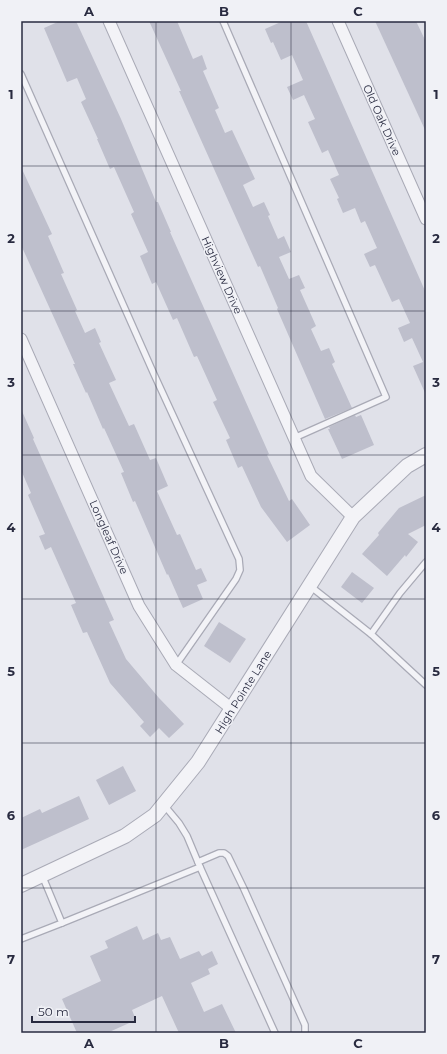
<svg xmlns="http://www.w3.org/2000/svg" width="447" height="1054" viewBox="0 0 447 1054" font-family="Montserrat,sans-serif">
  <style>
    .building { fill: #bebfcc }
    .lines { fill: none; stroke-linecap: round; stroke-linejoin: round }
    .service-casing { stroke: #a9aab6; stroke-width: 8 }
    .minor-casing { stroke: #a9aab6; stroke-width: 13 }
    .tertiary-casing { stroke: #a9aab6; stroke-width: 16 }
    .service { stroke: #f3f3f7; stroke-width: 5.5 }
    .minor { stroke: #f3f3f7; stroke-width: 11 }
    .tertiary { stroke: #f3f3f7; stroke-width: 14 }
    .grid { fill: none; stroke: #292b40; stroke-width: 1; stroke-opacity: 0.55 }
    .labels { text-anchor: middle; stroke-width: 3; stroke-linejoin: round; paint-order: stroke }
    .street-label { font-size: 11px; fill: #292b40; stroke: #f0f1f6 }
    .neatline { fill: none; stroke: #292b40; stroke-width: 1.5 }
    .grid-label { font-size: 13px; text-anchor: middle; font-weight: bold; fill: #292b40 }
  </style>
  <rect width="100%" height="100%" fill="#e0e1e9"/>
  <g class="building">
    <polygon points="60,21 76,21 121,119 156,202 158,202 171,232 170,232 269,454 267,455 289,501 292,499 310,525 287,542 261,507 242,466 238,468 226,440 230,438 213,402 217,400 197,356 194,357 177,318 173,320 156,282 152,284 140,256 148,252 131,214 134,212 114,167 110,169 97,139 98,139 81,102 86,99 77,78 67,82 44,28"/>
    <polygon points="149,21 177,21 193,59 202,55 207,69 203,71 219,108 215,110 225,133 232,130 255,179 243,185 253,207 264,202 270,215 268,216 278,239 284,236 291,252 279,257 289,279 299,275 305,288 300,290 316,326 311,329 321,351 329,348 335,362 332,364 352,408 325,419 277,309 278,308 260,266 258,267 179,91 181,91"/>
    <polygon points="283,21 306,21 426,293 426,395 413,366 423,362 412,338 404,342 398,328 410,323 399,299 392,302 375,265 370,267 364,254 377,248 365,221 361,223 355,208 343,213 337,199 339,198 330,179 339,175 328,150 322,153 308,122 315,119 304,95 293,100 287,87 303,80 292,55 281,60 273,42 271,43 265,29"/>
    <polygon points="375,21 416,21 426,42 426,132"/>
    <polygon points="21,167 52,234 48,236 64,273 61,274 77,310 75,311 85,333 95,328 101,342 99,343 116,380 109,383 129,426 134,424 150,460 156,458 168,486 157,491 177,535 180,534 196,570 201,568 207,581 197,585 203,599 183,608 168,574 167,575 135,501 133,502 121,473 124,472 104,428 103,429 87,392 86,393 73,364 75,364 21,245"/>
    <polygon points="21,409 34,438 33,439 114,620 109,622 126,659 159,698 184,724 169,738 159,728 150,737 140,726 144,722 110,683 87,632 83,633 71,605 76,603 51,547 45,550 39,536 45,534 28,495 31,493 21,470"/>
    <polygon points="355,415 356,417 361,415 374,445 342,459 328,429 330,429 329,427"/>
    <polygon points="426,495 426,525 408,534 418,542 406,557 405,555 387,576 362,554 379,535 378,533 399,508"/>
    <polygon points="352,572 374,588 362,603 341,587"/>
    <polygon points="219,622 246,639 230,663 204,646"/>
    <polygon points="123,766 136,791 109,805 96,780"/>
    <polygon points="79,796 89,819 21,850 21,818 40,809 42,813"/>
    <polygon points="137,926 143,940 158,933 161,940 170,937 180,959 199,951 202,956 212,951 218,964 208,969 210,974 191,983 204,1012 222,1004 236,1033 179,1033 162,996 132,1010 136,1020 107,1033 77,1033 62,999 101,981 90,956 108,948 105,941"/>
  </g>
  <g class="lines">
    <g class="service-casing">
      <g id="service">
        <polyline points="223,21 386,397 294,438"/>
        <polyline points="21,74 153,372 239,559 240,570 236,579 176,665"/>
        <polyline points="426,562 400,593 371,634 426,685"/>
        <polyline points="310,586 371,634"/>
        <polyline points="198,862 219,853 224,853 228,856 244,889 305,1025 305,1033"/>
        <polyline points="200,867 275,1033"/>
        <polyline points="62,923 200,867 187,836 179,823 164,805"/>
        <polyline points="21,939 62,923 42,875"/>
      </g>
    </g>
    <g class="minor-casing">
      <g id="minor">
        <polyline points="109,21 311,476 353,517"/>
        <polyline points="338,21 426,219"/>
        <polyline points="21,339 139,606 176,665 232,709"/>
      </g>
    </g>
    <g class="tertiary-casing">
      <polyline id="tertiary" points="21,885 125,836 155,815 198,762 353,517 407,466 426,455"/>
    </g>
    <use href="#service" class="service"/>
    <use href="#minor" class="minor"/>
    <use href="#tertiary" class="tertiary"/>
  </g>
  <path class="grid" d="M 156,21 L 156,1033M 291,21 L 291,1033M 21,166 L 426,166M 21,311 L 426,311M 21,455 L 426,455M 21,599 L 426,599M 21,743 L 426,743M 21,888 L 426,888"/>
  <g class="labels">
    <g class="street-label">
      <text transform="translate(382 120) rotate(66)" y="4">Old Oak Drive</text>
      <text transform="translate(222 275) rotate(66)" y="4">Highview Drive</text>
      <text transform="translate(109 537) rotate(66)" y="4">Longleaf Drive</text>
      <text transform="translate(243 692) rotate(-58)" y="4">High Pointe Lane</text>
    </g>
  </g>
  <rect width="447" height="1054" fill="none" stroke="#f0f1f6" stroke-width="44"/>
  <path d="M32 1016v6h103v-6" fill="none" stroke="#292b40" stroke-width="2"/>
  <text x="38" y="1016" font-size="12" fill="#292b40" stroke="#f0f1f6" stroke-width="3" paint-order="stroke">50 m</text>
  <rect x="22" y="22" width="403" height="1010" class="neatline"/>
  <g class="grid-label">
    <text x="89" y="16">A</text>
    <text x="224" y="16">B</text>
    <text x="358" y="16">C</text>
    <text x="11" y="99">1</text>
    <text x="436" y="99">1</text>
    <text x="11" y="243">2</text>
    <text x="436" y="243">2</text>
    <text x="11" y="387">3</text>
    <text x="436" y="387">3</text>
    <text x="11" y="532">4</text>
    <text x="436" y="532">4</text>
    <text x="11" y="676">5</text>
    <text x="436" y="676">5</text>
    <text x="11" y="820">6</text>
    <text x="436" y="820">6</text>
    <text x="11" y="964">7</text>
    <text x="436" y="964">7</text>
    <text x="89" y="1048">A</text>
    <text x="224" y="1048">B</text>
    <text x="358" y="1048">C</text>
  </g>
</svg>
